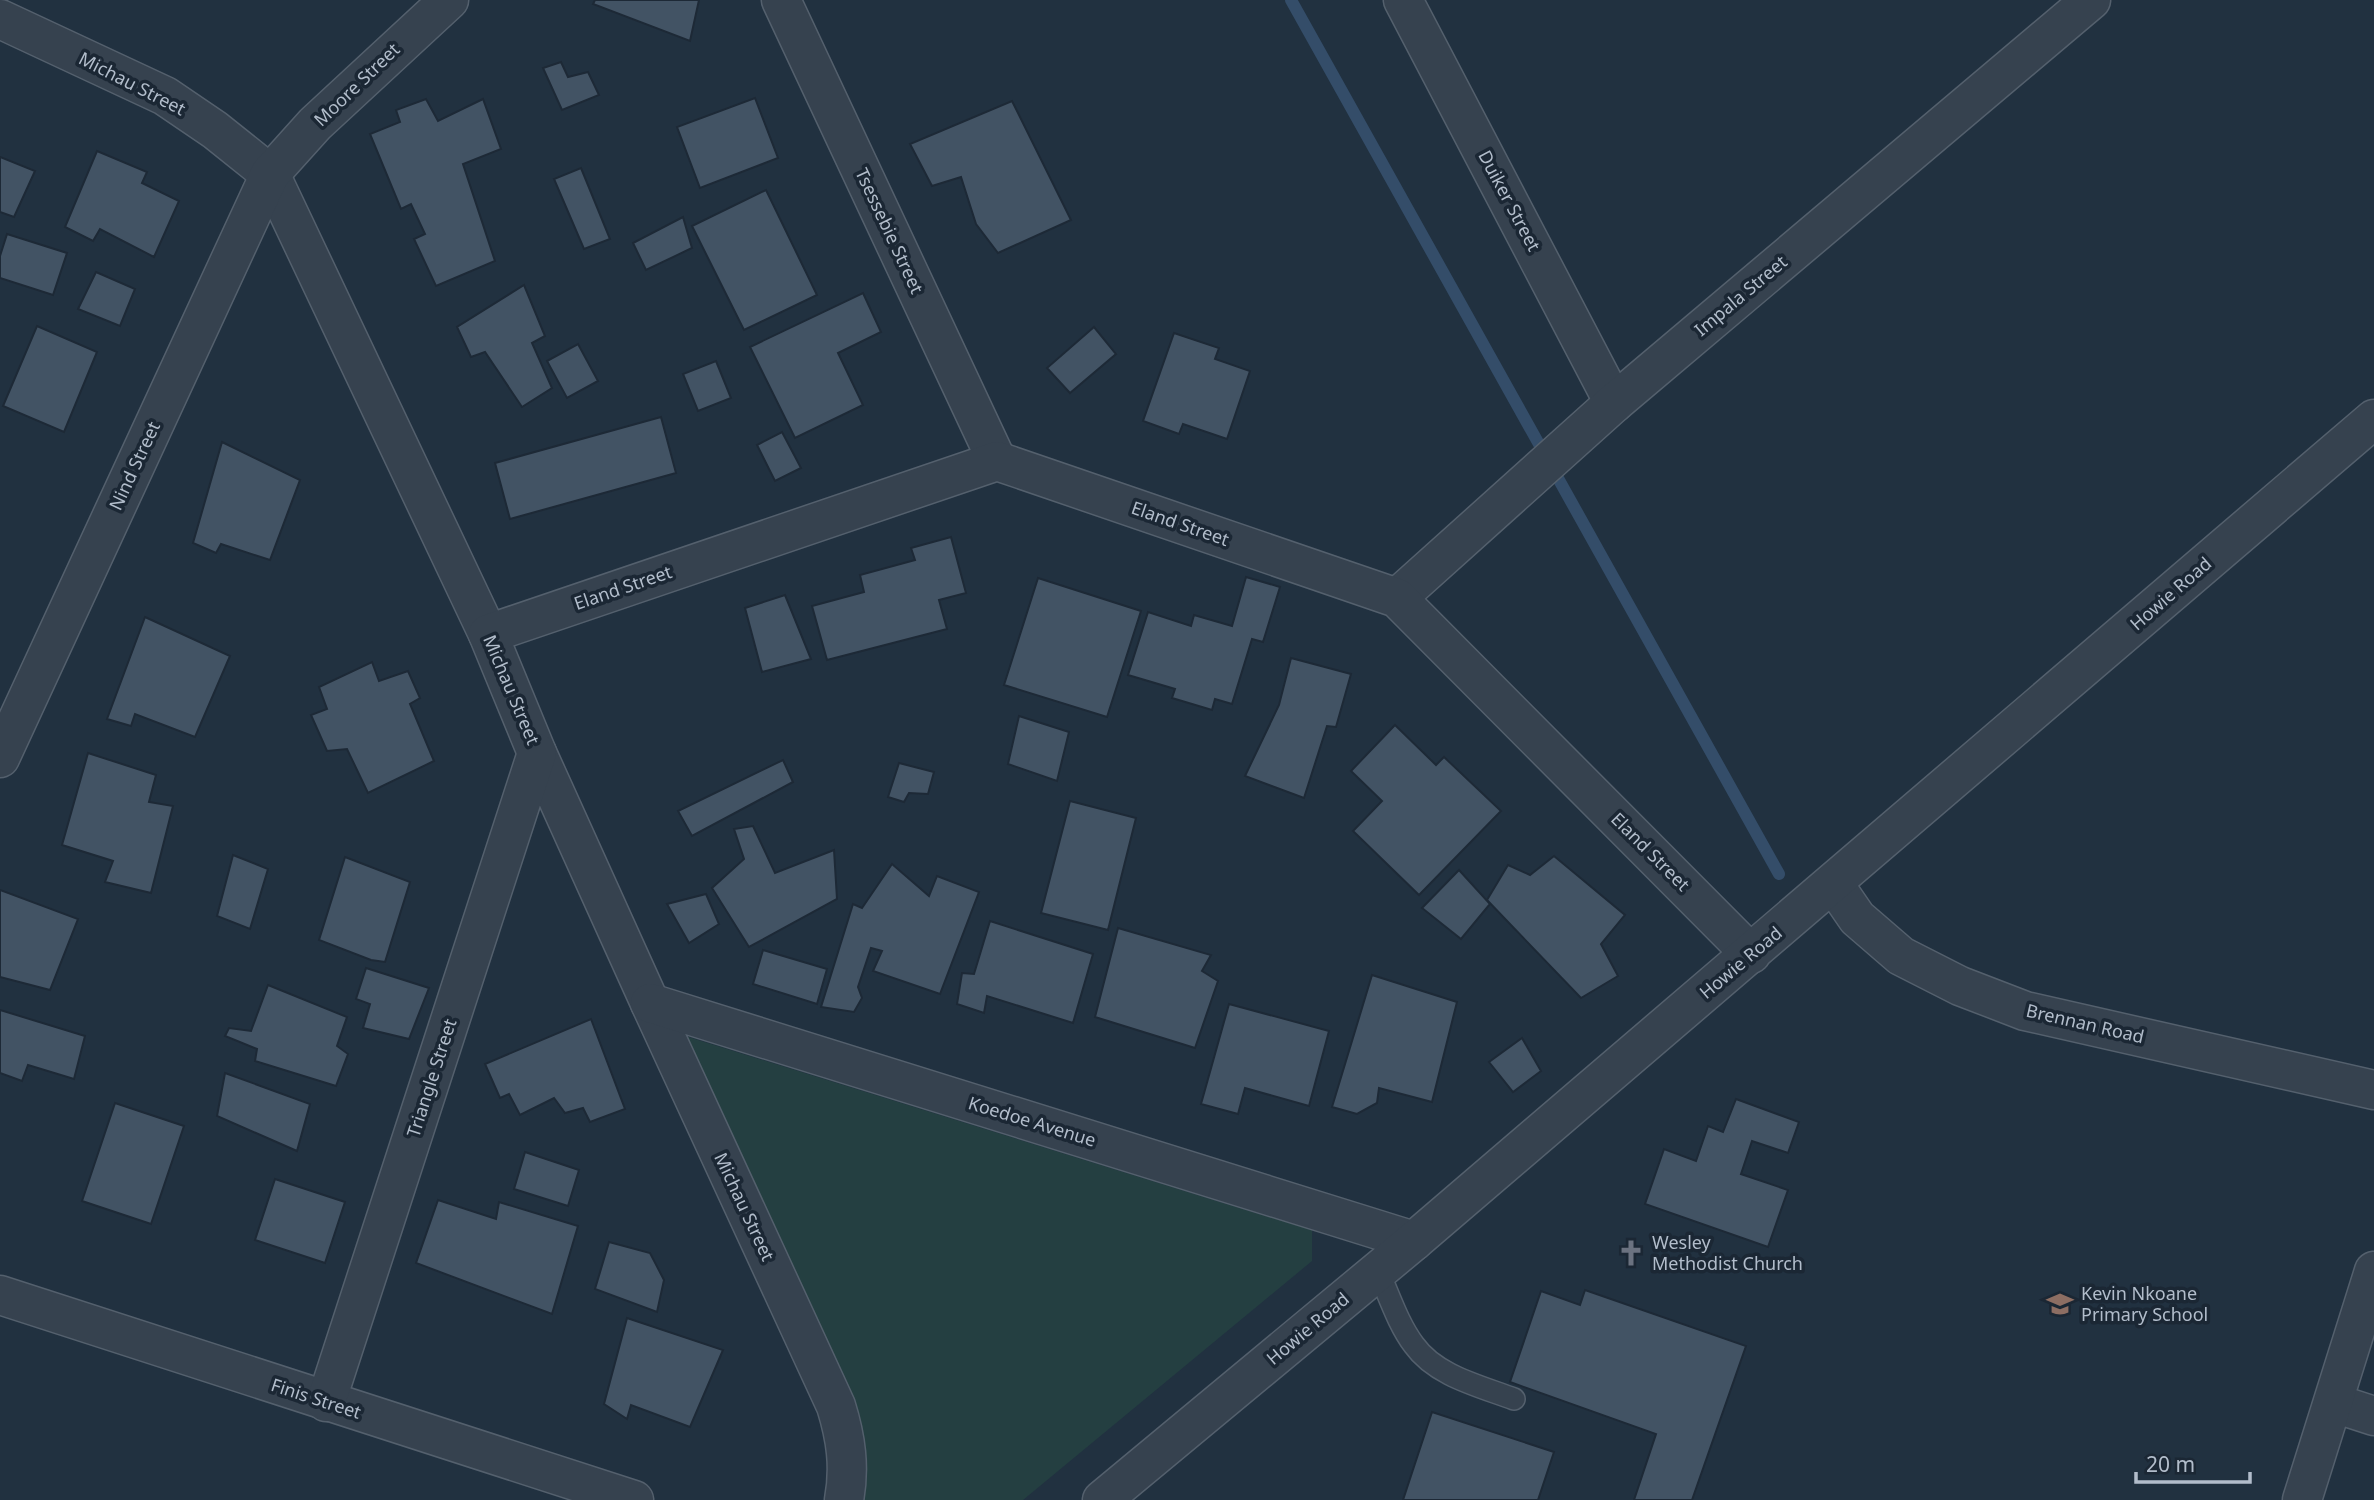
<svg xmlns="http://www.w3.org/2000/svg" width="2374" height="1500" viewBox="0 0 2374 1500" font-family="'Noto Sans',sans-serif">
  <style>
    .green { fill: #243f41 }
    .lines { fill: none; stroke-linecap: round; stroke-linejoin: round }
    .stream { stroke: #344d69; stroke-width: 12 }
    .building { fill: #425364; stroke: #1d2936; stroke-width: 2 }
    .service-casing { stroke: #54606d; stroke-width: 24 }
    .minor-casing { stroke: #54606d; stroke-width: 41 }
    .service { stroke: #36424f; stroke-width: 21 }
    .minor { stroke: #36424f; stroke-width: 38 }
    .labels { text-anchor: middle; stroke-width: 7; stroke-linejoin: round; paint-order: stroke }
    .street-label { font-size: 18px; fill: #b2bdcb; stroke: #1b2734 }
    .poi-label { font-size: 18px; fill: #b2bdcb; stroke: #1b2734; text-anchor: start }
  </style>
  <rect width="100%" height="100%" fill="#213140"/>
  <polygon class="green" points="682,1035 1265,1216 1312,1228 1312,1261 1023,1500 857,1500"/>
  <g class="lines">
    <polyline class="stream" points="1291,0 1779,874"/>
  </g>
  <g class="building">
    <polygon points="595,0 699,0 690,41 593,4"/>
    <polygon points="561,62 568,77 588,72 599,95 562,110 543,68"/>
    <polygon points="755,98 778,158 700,188 677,127"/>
    <polygon points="426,99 438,121 483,99 501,149 463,164 495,261 436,286 414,239 425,234 411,204 401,209 370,134 400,122 396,110"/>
    <polygon points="1012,101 1071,220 998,253 976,224 961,177 932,186 910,144"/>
    <polygon points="97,151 147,172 142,183 179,201 154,257 100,229 93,241 65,227"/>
    <polygon points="0,157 35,171 14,217 0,212"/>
    <polygon points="581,168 610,239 584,249 554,179"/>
    <polygon points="766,190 817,295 744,330 692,226"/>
    <polygon points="683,217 692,248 646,270 633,243"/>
    <polygon points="7,234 67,253 53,295 0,278 0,256"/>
    <polygon points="96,272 135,289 120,326 78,309"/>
    <polygon points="524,285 545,336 532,343 552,388 522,407 485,352 471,357 457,327"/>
    <polygon points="863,293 881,332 838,353 863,405 795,438 750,347"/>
    <polygon points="37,326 97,352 64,432 3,406"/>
    <polygon points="1094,327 1116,354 1070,393 1047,368"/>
    <polygon points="1174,333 1219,348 1215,359 1250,371 1227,439 1183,424 1179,434 1143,421"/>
    <polygon points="578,344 598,381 567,398 547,361"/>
    <polygon points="716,361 731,398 698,411 683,374"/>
    <polygon points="661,417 676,473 510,519 495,463"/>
    <polygon points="782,432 801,468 775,481 757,445"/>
    <polygon points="222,442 300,480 270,560 221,544 216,553 193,543"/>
    <polygon points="951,537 966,593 939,600 947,629 827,660 812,606 864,592 860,575 915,560 911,548"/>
    <polygon points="1246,577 1280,587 1263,642 1252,639 1232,704 1215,699 1212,710 1172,698 1175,689 1128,675 1148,612 1191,626 1194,615 1232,626"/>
    <polygon points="1038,578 1141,611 1107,717 1004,685"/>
    <polygon points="785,595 811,659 762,672 745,608"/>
    <polygon points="145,617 230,656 195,737 135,714 131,726 107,719"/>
    <polygon points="1291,658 1351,674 1336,727 1327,726 1304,798 1245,776 1279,705"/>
    <polygon points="372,662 379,681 408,671 420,698 410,704 434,761 368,793 347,749 327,751 311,715 327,709 319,687"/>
    <polygon points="1019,716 1069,732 1057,781 1008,764"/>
    <polygon points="1395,725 1436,765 1444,757 1501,811 1419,895 1353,831 1382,801 1351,771"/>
    <polygon points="88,753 156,775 149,802 173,806 151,893 105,882 113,861 62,845"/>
    <polygon points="783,760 793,782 692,836 678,811"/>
    <polygon points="899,763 934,772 928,794 909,793 904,802 888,797"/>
    <polygon points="1070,801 1136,818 1108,930 1041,913"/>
    <polygon points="753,826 775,873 834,850 837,899 749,947 712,888 744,859 734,829"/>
    <polygon points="233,855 268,869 250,929 217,916"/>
    <polygon points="1554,856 1625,915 1601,944 1618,976 1581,998 1487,900 1508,865 1530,875"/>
    <polygon points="345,857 410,882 385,962 371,960 319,940"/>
    <polygon points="892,864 929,896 937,876 979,892 940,994 873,971 882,951 871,948 858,987 862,998 854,1012 821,1007 853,904 862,908"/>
    <polygon points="1459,870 1490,904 1461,939 1422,908"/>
    <polygon points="0,890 78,919 50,990 0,977"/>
    <polygon points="706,894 719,924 689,943 667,904"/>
    <polygon points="990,921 1093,954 1073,1023 987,996 984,1013 957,1004 962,973 974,974"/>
    <polygon points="1118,928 1211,955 1202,971 1218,981 1195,1048 1095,1017"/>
    <polygon points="763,950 827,969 817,1004 753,984"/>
    <polygon points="366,968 429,988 409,1039 363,1028 370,1004 356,999"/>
    <polygon points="1372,975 1457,1002 1432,1102 1379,1088 1377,1103 1357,1114 1332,1107"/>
    <polygon points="268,985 347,1017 337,1046 348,1054 336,1086 255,1061 257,1049 225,1036 229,1028 251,1031"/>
    <polygon points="1229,1004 1329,1031 1309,1106 1245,1088 1238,1114 1201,1104"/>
    <polygon points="0,1010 85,1036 74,1079 28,1065 22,1081 0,1073"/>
    <polygon points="591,1019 625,1109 590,1122 583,1108 565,1113 554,1098 520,1115 509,1094 500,1098 485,1064"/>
    <polygon points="1522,1038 1541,1071 1513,1092 1489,1062"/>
    <polygon points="225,1073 310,1104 297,1151 217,1116"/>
    <polygon points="1736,1099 1799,1122 1788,1153 1752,1141 1741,1174 1788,1190 1768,1247 1645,1204 1664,1149 1696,1161 1708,1126 1723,1132"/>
    <polygon points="115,1103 184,1126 151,1224 82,1201"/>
    <polygon points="525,1152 579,1170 568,1206 514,1189"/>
    <polygon points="275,1179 345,1202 325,1263 255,1240"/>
    <polygon points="438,1200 496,1219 499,1202 578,1226 552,1314 416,1263"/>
    <polygon points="609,1242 650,1253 664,1280 657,1312 595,1289"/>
    <polygon points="1585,1290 1746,1346 1692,1500 1634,1500 1656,1434 1510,1382 1541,1291 1580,1305"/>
    <polygon points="627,1318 723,1350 690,1427 631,1405 627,1419 604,1404"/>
    <polygon points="1432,1412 1554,1452 1538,1500 1403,1500"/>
  </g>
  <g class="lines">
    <g class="service-casing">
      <path id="service" d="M 1378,1271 C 1389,1295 1398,1324 1414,1345 C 1436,1376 1480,1386 1514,1399"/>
    </g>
    <g class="minor-casing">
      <g id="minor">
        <polyline points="781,0 997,461"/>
        <polyline points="1403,0 1614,403"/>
        <path d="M 0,19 L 165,96 L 215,130 L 270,174 L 488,634 L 537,753 L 650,1003 L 836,1406 C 846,1438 850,1467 844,1500"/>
        <polyline points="1397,598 1614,403 2091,0"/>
        <polyline points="488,634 997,461 1397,598 1751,954"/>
        <polyline points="0,758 270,174 315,124 449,0"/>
        <polyline points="1833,883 1857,918 1901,956 1960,986 2025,1011 2374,1090"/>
        <polyline points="650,1003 1414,1241"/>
        <polyline points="0,1295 634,1500"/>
        <polyline points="326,1402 537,753"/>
        <polyline points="2334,1403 2374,1416"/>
        <polyline points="1102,1500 1414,1241 2374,419"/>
        <polyline points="2302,1500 2374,1271"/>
      </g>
    </g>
    <use href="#service" class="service"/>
    <use href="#minor" class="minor"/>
  </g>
  <defs>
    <g id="church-bare" transform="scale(2.1)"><path d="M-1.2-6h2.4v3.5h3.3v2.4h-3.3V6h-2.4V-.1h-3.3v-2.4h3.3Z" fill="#6b7280" stroke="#1b2734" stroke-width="2.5" paint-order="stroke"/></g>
    <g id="school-bare" transform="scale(2.1)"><path d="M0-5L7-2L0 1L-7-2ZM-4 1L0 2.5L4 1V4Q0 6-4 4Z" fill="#8d6e63" stroke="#1b2734" stroke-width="2.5" paint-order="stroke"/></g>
  </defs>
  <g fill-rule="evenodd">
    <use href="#church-bare" x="1631" y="1253"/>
    <use href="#school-bare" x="2060" y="1304"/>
  </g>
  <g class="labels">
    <g class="street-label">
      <text transform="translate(132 84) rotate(27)" y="6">Michau Street</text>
      <text transform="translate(357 85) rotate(-44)" y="6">Moore Street</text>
      <text transform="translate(1509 201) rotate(62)" y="6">Duiker Street</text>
      <text transform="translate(889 231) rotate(65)" y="6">Tsessebie Street</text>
      <text transform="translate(1741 296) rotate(-40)" y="6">Impala Street</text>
      <text transform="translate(135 466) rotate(-65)" y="6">Nind Street</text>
      <text transform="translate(1180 524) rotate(19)" y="6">Eland Street</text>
      <text transform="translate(623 588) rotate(-19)" y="6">Eland Street</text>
      <text transform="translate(2171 594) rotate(-41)" y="6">Howie Road</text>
      <text transform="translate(511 690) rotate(67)" y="6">Michau Street</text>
      <text transform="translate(1650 852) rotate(45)" y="6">Eland Street</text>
      <text transform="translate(1741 963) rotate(-40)" y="6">Howie Road</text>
      <text transform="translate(2085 1024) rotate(13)" y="6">Brennan Road</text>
      <text transform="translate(432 1078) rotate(-72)" y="6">Triangle Street</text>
      <text transform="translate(1032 1122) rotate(17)" y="6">Koedoe Avenue</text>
      <text transform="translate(744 1207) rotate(65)" y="6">Michau Street</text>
      <text transform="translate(1308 1329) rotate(-40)" y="6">Howie Road</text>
      <text transform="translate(316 1399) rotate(18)" y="6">Finis Street</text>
    </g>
    <g class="poi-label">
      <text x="1652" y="1249">Wesley<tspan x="1652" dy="21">Methodist Church</tspan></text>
      <text x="2081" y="1300">Kevin Nkoane<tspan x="2081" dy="21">Primary School</tspan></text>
    </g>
  </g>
  <path d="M2136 1472v10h114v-10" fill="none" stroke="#b2bdcb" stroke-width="3.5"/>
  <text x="2146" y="1472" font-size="21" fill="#b2bdcb" stroke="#1b2734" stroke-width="5" paint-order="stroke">20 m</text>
</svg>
